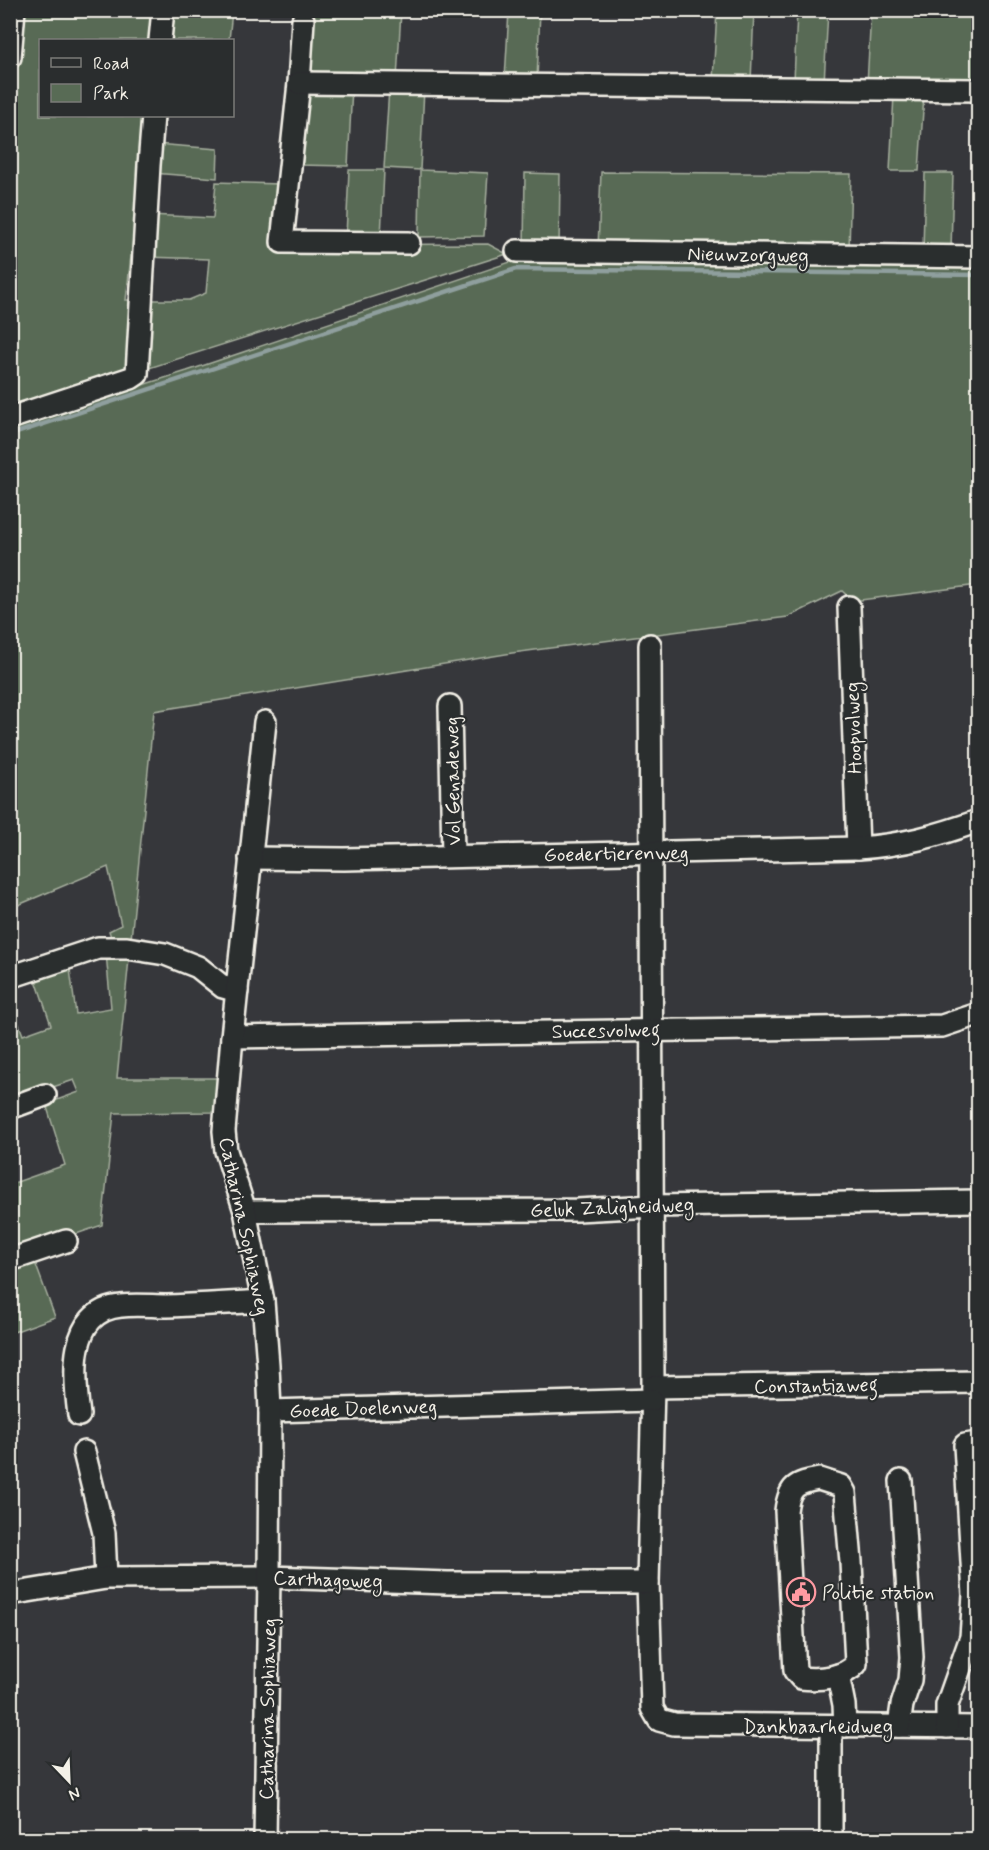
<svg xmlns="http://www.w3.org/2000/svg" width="989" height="1850" viewBox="0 0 989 1850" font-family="Mynerve,sans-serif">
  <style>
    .green { fill: #586b55; stroke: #a6ae9e; stroke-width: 1.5 }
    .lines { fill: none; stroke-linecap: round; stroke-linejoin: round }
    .stream { stroke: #8f9f9e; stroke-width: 4.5 }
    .minor-casing { stroke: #f4f1e8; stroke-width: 26 }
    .minor { stroke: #2a2d2e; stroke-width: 21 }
    .labels { text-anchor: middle; stroke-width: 4.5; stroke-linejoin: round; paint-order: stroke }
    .street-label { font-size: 20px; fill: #f4f1e8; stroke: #2a2d2e }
    .poi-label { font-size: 20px; fill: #f4f1e8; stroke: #2a2d2e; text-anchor: start }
  </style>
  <rect width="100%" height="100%" fill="#36373b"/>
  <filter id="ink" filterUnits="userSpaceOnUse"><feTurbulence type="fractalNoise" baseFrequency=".0167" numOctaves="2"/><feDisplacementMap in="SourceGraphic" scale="12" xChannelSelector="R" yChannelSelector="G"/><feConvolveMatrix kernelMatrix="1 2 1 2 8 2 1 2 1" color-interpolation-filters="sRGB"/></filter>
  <g filter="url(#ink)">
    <g class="green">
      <polygon points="11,11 157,11 154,40 40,40 40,116 147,116 126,300 189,300 206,293 209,259 146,257 149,215 213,218 216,182 279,184 276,245 488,244 507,254 11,412"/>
      <polygon points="167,11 232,11 229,40 164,40"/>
      <polygon points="311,11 401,11 397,79 314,78 307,69"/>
      <polygon points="509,11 540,11 537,80 505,79"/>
      <polygon points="717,11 754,11 751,81 713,80"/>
      <polygon points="797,11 828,11 824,83 794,81"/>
      <polygon points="871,11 978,11 978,86 867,85"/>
      <polygon points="352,87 348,166 298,165 307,94 315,89"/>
      <polygon points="389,88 424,89 420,170 488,173 484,236 419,237 420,170 384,168"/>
      <polygon points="894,95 924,95 919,171 890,171"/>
      <polygon points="155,144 218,149 217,178 152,173"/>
      <polygon points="349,170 384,170 381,238 346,237"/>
      <polygon points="601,172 851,174 849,252 598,249"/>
      <polygon points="525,173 560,174 559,249 524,249"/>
      <polygon points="925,173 953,173 951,251 923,251"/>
      <polygon points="519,259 978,262 978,585 853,601 842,591 788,617 512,653 154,711 117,1078 221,1078 218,1112 114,1113 102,1225 11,1257 11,1184 65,1165 46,1104 79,1092 74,1080 11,1101 10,1001 23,1035 51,1025 34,974 69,962 76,1014 111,1008 106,953 115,949 109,931 121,925 108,867 11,908 11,426 187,371"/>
      <polygon points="33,1257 55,1317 11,1333 11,1265"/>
    </g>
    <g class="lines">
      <polyline class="stream" points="10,435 516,269 978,275"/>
      <g class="minor-casing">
        <g id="minor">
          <polyline points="303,20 299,83 282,242 409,243"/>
          <polyline points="160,40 163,10"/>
          <polyline points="10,57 14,10"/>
          <polyline points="299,83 978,90"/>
          <polyline points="517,251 978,257"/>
          <polyline points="10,418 131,378 137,374 149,165 153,116"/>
          <polyline points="849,607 858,848"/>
          <polyline points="650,645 653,1387 648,1583 652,1708 659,1720 674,1724 978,1727"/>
          <polyline points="450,706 453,856"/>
          <path d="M 250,858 L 344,859 L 858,848 C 903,845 936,836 978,821"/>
          <polyline points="10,977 98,948 127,948 165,954 198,967 223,987 237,991"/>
          <polyline points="232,1037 942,1026 978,1014"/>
          <polyline points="10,1108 45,1095"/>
          <polyline points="245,1211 577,1210 653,1206 978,1201"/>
          <polyline points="10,1260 66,1241"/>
          <polyline points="653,1387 978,1382"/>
          <polyline points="270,1411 652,1400"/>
          <path d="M 79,1415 C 74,1377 67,1311 121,1306 C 136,1304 152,1306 167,1306 C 199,1305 231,1303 263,1301"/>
          <polyline points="84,1452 104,1533 106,1578"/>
          <path d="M 819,1479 L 841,1486 L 845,1493 L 851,1562 L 856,1664 C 844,1678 819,1680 801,1678 L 795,1671 L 786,1511 C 789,1486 796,1483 819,1479 Z"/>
          <polyline points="10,1594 106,1578 269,1577 448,1583 648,1583"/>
          <polyline points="838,1675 844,1705 845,1726"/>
          <polyline points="899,1726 902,1705 910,1680 912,1657 901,1481"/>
          <polyline points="947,1727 947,1705 971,1637 974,1595 965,1445 978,1443"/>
          <polyline points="265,1840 269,1577 270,1411 268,1365 263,1301 245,1211 226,1151 224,1131 232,1037 265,722"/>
          <polyline points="831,1840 831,1727"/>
        </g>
      </g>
      <use href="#minor" class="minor"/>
    </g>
  </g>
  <defs>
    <g id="civic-ring" transform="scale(1.5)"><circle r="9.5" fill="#2a2d2e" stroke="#ff9aa2" stroke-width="1.5"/><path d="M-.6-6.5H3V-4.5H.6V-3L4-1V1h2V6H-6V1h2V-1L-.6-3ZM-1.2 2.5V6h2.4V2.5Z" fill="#ff9aa2"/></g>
  </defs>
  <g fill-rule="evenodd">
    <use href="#civic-ring" x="801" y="1592"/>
  </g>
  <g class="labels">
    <g class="street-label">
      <text transform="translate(748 254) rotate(1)" y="7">Nieuwzorgweg</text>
      <text transform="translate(853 728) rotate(-92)" y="7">Hoopvolweg</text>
      <text transform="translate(452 781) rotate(-91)" y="7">Vol Genadeweg</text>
      <text transform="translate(616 853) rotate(-1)" y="7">Goedertierenweg</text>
      <text transform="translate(606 1030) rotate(-1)" y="7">Succesvolweg</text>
      <text transform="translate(612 1207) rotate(-2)" y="7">Geluk Zaligheidweg</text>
      <text transform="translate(245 1226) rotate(78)" y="7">Catharina Sophiaweg</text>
      <text transform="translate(816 1385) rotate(-1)" y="7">Constantiaweg</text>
      <text transform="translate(363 1408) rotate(-2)" y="7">Goede Doelenweg</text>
      <text transform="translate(328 1579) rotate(2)" y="7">Carthagoweg</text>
      <text transform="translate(267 1709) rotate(-89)" y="7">Catharina Sophiaweg</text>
      <text x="818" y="1733">Dankbaarheidweg</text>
    </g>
    <g class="poi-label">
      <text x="822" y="1599">Politie station</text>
    </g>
  </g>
  <rect width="989" height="1850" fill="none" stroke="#2a2d2e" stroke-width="36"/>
  <rect x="18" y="18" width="953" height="1814" fill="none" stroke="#f4f1e8" stroke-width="2" filter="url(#ink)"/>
  <rect x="39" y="39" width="195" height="78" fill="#2a2d2e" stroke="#7b7b78" stroke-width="1.5"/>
  <rect x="51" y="58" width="30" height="9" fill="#2a2d2e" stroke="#7b7b78" stroke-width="1.5"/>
  <text x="93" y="69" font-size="18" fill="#f4f1e8">Road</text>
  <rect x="51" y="84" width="30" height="18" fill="#586b55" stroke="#7b7b78" stroke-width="1.5"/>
  <text x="93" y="99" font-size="18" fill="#f4f1e8">Park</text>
  <g transform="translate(69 1781) rotate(157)" stroke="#2a2d2e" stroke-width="4.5" paint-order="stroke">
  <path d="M0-4.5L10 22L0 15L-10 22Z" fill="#f4f1e8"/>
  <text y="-9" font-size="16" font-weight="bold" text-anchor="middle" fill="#f4f1e8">N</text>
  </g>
</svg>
